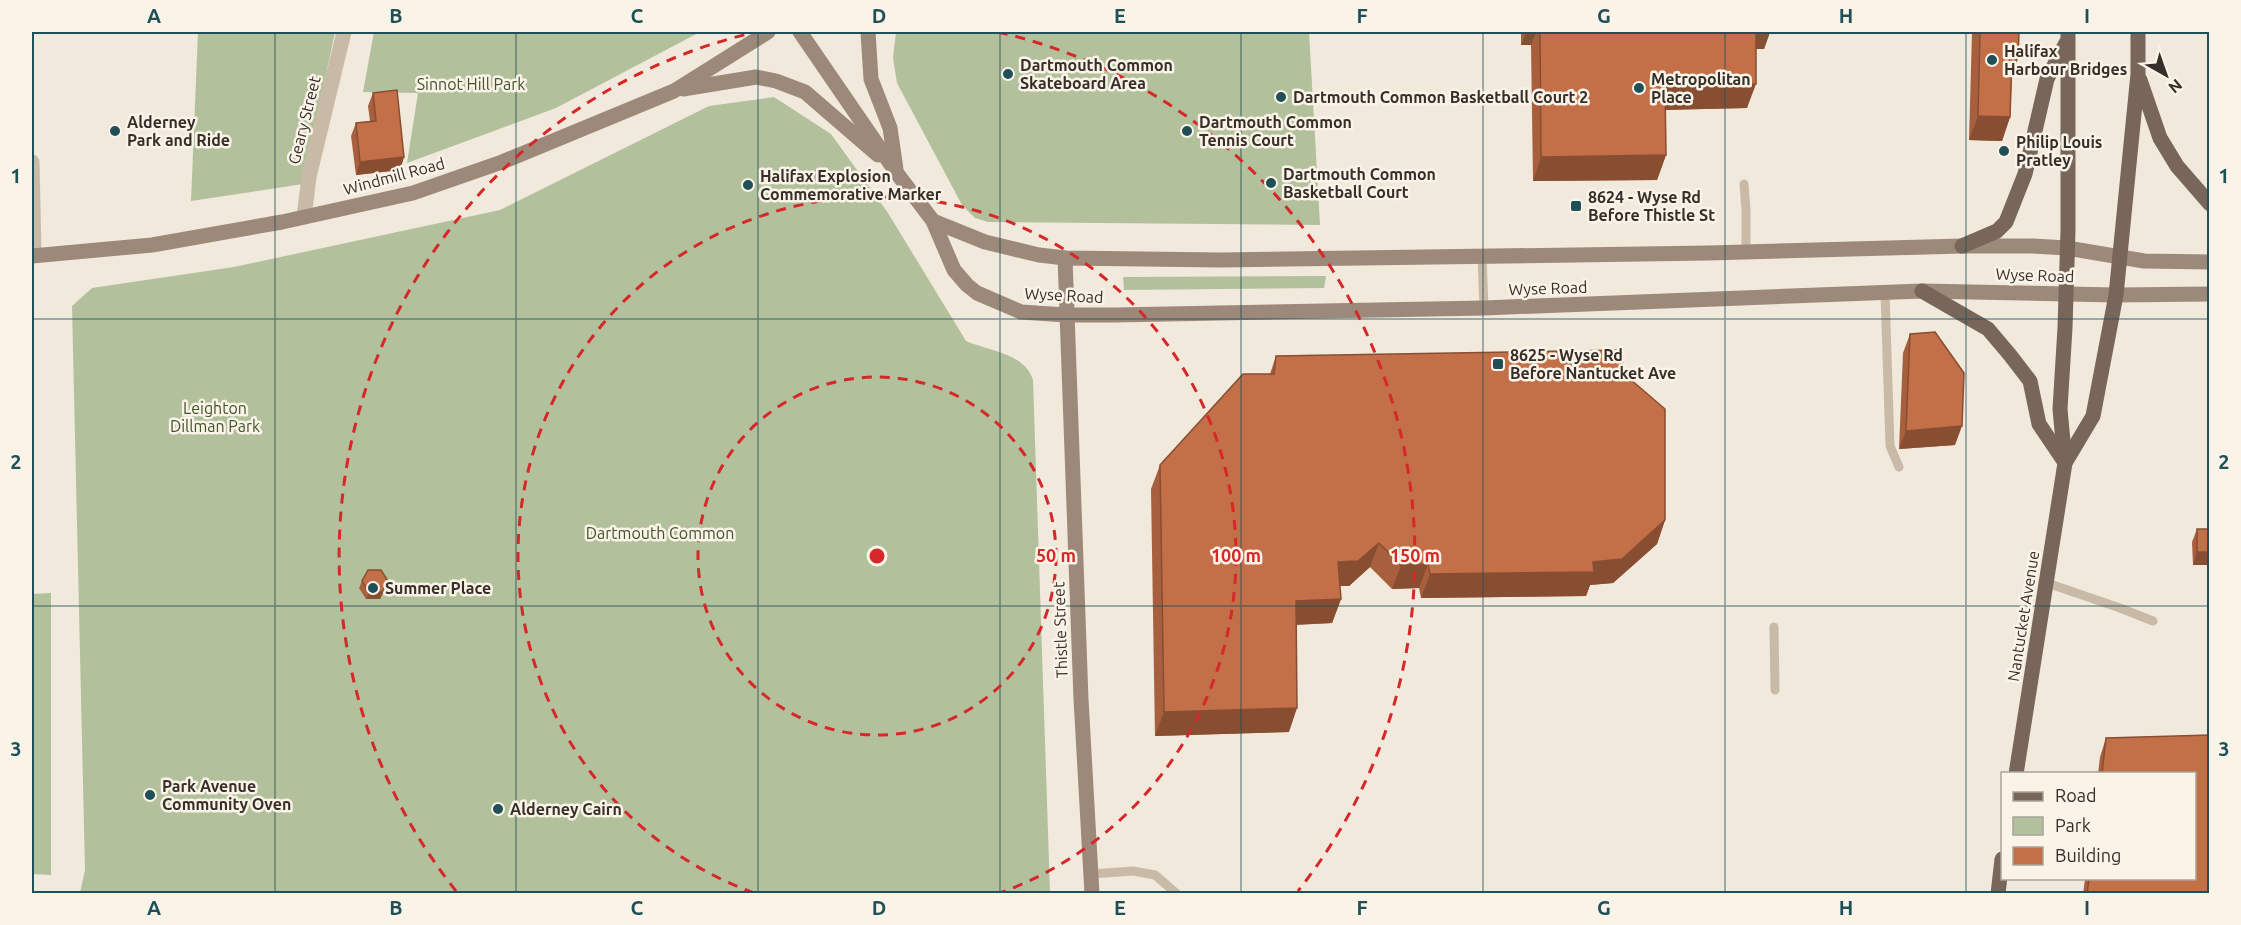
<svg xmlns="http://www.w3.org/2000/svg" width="2241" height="925" viewBox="0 0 2241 925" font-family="Ubuntu,sans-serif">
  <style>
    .green { fill: #b2c09c }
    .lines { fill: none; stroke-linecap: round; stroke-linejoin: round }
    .lane { stroke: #c9baa8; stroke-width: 9 }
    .street { stroke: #c9baa8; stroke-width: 15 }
    .secondary { stroke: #9d897a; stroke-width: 15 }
    .primary { stroke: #78665a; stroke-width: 15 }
    .wall { fill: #a85f3e }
    .shaded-wall { fill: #884e32 }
    .building { fill: #c36f48; stroke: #884e32; stroke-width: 1.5 }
    .grid { fill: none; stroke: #1f4f57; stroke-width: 1.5; stroke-opacity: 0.55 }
    .ring { fill: none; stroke: #d62828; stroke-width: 3; stroke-dasharray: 10 8 }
    .poi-dot { fill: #1f4f57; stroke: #f9f3e8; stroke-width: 2 }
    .labels { text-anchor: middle; stroke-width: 5; stroke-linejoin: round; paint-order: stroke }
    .poi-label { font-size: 16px; font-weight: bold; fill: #362e28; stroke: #f9f3e8; text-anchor: start }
    .park-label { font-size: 16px; fill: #43542d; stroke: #f9f3e8 }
    .street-label { font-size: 16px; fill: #362e28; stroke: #f9f3e8 }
    .centre { fill: #d62828; stroke: #f9f3e8; stroke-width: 3 }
    .ring-label { font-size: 18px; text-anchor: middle; font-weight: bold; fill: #d62828; stroke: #f9f3e8; stroke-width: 5; stroke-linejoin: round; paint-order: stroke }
    .neatline { fill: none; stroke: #1f4f57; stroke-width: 2 }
    .grid-label { font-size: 20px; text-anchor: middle; font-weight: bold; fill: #1f4f57 }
  </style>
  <rect width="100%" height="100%" fill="#f1e9dc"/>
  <g class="green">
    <polygon points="198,32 335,32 303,184 191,201"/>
    <polygon points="374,32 700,32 556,108 407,163 418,93 363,92"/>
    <polygon points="896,32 1309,32 1320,225 988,222 975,218 962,205 897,83 893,58"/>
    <path d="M 774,97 L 831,134 L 888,213 L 966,341 C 989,351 1025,353 1033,380 L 1050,893 L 80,893 L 85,870 L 72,306 L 92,288 L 234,267 L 500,210 L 709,106 Z"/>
    <polygon points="1326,276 1324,288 1124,290 1123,277"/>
    <polygon points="51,593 51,875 32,874 32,594"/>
  </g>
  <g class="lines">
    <g class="lane">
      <polyline points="1744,184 1746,210 1746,252"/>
      <polyline points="1482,256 1484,308"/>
      <polyline points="1885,293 1890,446 1899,467"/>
      <polyline points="2047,583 2120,608 2153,621"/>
      <polyline points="1774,627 1775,690"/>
      <polyline points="1091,874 1133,871 1155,875 1177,894"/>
    </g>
    <g class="street">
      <polyline points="32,162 34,254"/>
      <polyline points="304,217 309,177 344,32"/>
    </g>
    <g class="secondary">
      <polyline points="800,32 896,172 933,221 954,270 967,285 977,293 1021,312 1066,315 1115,315 1484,308 1922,291 2116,295 2210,294"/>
      <polyline points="868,32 871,79 890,128 896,169"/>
      <polyline points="683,89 756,77 776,81 805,92 878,155"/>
      <polyline points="933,221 985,242 1039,255 1065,258 1221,260 1709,253 1962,246 2033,246 2067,248 2144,261 2210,262"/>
      <polyline points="32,256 152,245 282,222 413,193 502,162 674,91 768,32"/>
      <polyline points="1065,258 1081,699 1092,894"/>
    </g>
    <g class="primary">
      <polyline points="2140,80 2160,138 2177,166 2210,204"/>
      <polyline points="1962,246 1997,231 2006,222 2025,174 2047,79 2066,43"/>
      <polyline points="1922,291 1988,329 2010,355 2030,381 2039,424 2064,461"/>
      <polyline points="2065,463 2093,416 2116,295 2138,74 2138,32"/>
      <polyline points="2016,774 2065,463 2060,409 2065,328 2068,231 2068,32"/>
      <polyline points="1998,894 2002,859"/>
    </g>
  </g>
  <g class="wall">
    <polygon points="1521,32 1770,32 1764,49 1756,49 1747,108 1666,110 1666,155 1657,180 1533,181 1531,45 1521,45"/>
    <polygon points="1972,32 2019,32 2018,58 2012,76 2010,117 2002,141 1969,140"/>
    <polygon points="373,93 404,157 400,170 356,175 351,136 356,123 370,121 368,106"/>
    <polygon points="1910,334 1955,445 1899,449 1903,353"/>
    <polygon points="1276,356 1623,373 1665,520 1657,544 1613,583 1590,585 1586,596 1421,598 1419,588 1392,589 1370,567 1349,586 1340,586 1341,599 1332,623 1296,625 1289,732 1155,736 1151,489 1160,465 1270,374"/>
    <polygon points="2197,529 2210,529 2210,565 2193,565 2192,542"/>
    <polygon points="362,581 386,587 380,599 366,599 359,588"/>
    <polygon points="2210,735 2210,894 2083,894 2085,879 2194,879 2194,774 2098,774 2100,757 2106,738"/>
  </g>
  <g class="shaded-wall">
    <polygon points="1526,32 1536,32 1531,45 1521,45"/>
    <polygon points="1753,32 1770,32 1764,49 1747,49"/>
    <polygon points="2012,58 2018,58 2010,82"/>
    <polygon points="1756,84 1747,108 1656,110 1665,85"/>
    <polygon points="1978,116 2010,117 2002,141 1969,140"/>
    <polygon points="1666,155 1657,180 1533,181 1541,157"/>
    <polygon points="404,157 400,170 356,175 360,162"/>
    <polygon points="1962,426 1955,445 1899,449 1906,431"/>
    <polygon points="1665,520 1657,544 1613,583 1590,585 1586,596 1421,598 1430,574 1593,562"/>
    <polygon points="1379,543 1370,567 1349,586 1330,586 1338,562"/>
    <polygon points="2197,552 2210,552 2210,565 2193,565"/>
    <polygon points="1428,564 1419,588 1392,589 1401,565"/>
    <polygon points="388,581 380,599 366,599 369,592"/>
    <polygon points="1341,599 1332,623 1287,625 1296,601"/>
    <polygon points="1297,708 1289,732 1155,736 1164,712"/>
  </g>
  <g class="building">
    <polygon points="1540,32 1756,32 1756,84 1665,85 1666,155 1541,157"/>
    <polygon points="1980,32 2019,32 2018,58 2012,58 2010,117 1978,116"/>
    <polygon points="397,90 404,157 360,162 356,123 376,121 373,93"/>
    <polygon points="1935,332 1964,373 1962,426 1906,431 1910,334"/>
    <polygon points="1622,350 1623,373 1665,409 1665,520 1622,559 1593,562 1594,572 1430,574 1428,564 1401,565 1379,543 1358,561 1338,562 1341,599 1296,601 1297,708 1164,712 1160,465 1243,374 1274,374 1276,356"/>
    <rect x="2197" y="529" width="13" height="23"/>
    <polygon points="368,570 381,570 388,581 382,592 369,592 362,581"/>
    <polygon points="2210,735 2210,894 2087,894 2089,879 2194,879 2194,774 2102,774 2106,738"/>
  </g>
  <path class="grid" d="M 275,32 L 275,894M 516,32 L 516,894M 758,32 L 758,894M 1000,32 L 1000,894M 1241,32 L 1241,894M 1483,32 L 1483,894M 1725,32 L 1725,894M 1966,32 L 1966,894M 32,319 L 2210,319M 32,606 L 2210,606"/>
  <g class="ring">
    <circle cx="877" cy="556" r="179"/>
    <path d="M754 893A359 359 0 1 1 1000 893"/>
    <path d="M456 891A538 538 0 0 1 756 32M998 32A538 538 0 0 1 1298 891"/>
  </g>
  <g class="poi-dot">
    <circle cx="1992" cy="60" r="6"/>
    <circle cx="1008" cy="74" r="6"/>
    <circle cx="1639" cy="88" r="6"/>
    <circle cx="1281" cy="97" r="6"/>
    <circle cx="115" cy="131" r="6"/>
    <circle cx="1187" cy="131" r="6"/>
    <circle cx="2004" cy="151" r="6"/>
    <circle cx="1271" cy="183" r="6"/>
    <circle cx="748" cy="185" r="6"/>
    <rect x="1570" y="200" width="12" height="12" rx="3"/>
    <rect x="1492" y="358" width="12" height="12" rx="3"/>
    <circle cx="373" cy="588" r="6"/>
    <circle cx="150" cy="795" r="6"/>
    <circle cx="498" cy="809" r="6"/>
  </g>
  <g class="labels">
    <g class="poi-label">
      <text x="2004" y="57">Halifax<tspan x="2004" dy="18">Harbour Bridges</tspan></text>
      <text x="1020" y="71">Dartmouth Common<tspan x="1020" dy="18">Skateboard Area</tspan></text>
      <text x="1651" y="85">Metropolitan<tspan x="1651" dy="18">Place</tspan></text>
      <text x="1293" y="103">Dartmouth Common Basketball Court 2</text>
      <text x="127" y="128">Alderney<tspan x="127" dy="18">Park and Ride</tspan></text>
      <text x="1199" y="128">Dartmouth Common<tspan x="1199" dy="18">Tennis Court</tspan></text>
      <text x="2016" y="148">Philip Louis<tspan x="2016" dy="18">Pratley</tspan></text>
      <text x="1283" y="180">Dartmouth Common<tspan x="1283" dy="18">Basketball Court</tspan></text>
      <text x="760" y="182">Halifax Explosion<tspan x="760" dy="18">Commemorative Marker</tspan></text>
      <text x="1588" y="203">8624 - Wyse Rd<tspan x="1588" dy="18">Before Thistle St</tspan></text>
      <text x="1510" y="361">8625 - Wyse Rd<tspan x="1510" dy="18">Before Nantucket Ave</tspan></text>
      <text x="385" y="594">Summer Place</text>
      <text x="162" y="792">Park Avenue<tspan x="162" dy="18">Community Oven</tspan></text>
      <text x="510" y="815">Alderney Cairn</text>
    </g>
    <g class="park-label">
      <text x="471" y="90">Sinnot Hill Park</text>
      <text x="215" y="414">Leighton<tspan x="215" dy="18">Dillman Park</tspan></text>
      <text x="660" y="539">Dartmouth Common</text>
    </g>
    <g class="street-label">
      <text transform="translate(304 120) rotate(-76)" y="6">Geary Street</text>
      <text transform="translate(394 176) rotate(-15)" y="6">Windmill Road</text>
      <text transform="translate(2035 275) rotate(2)" y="6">Wyse Road</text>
      <text transform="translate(1548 288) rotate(-2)" y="6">Wyse Road</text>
      <text transform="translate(1064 295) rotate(3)" y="6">Wyse Road</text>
      <text transform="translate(2023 616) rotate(-81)" y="6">Nantucket Avenue</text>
      <text transform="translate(1060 630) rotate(-92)" y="6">Thistle Street</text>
    </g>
  </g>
  <circle cx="877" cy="556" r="9" class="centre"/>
  <g class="ring-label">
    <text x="1056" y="562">50 m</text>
    <text x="1236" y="562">100 m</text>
    <text x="1415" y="562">150 m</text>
  </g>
  <rect width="2241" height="925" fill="none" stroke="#f9f3e8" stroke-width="66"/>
  <rect x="2001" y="772" width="195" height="108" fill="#f9f3e8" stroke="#aba49b" stroke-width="1.5"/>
  <rect x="2013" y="792" width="30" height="9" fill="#78665a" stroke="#aba49b" stroke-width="1.5"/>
  <text x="2055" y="802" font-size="18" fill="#362e28">Road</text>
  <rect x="2013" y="817" width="30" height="18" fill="#b2c09c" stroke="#aba49b" stroke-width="1.5"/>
  <text x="2055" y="832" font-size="18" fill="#362e28">Park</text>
  <rect x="2013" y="847" width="30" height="18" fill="#c36f48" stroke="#aba49b" stroke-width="1.5"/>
  <text x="2055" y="862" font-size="18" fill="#362e28">Building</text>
  <g transform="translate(2166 75) rotate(140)" stroke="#f9f3e8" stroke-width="4.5" paint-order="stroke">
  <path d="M0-4.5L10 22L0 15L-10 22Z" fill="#362e28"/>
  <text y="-9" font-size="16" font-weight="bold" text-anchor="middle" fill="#362e28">N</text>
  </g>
  <rect x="33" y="33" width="2175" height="859" class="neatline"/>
  <g class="grid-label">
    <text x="154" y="23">A</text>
    <text x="396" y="23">B</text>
    <text x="637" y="23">C</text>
    <text x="879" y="23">D</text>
    <text x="1120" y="23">E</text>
    <text x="1362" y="23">F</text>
    <text x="1604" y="23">G</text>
    <text x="1846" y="23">H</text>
    <text x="2087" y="23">I</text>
    <text x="16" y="183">1</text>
    <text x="2224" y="183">1</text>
    <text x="16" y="469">2</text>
    <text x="2224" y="469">2</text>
    <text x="16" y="756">3</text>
    <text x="2224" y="756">3</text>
    <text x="154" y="915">A</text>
    <text x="396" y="915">B</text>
    <text x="637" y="915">C</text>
    <text x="879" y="915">D</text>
    <text x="1120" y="915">E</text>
    <text x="1362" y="915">F</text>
    <text x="1604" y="915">G</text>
    <text x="1846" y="915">H</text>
    <text x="2087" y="915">I</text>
  </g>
</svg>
